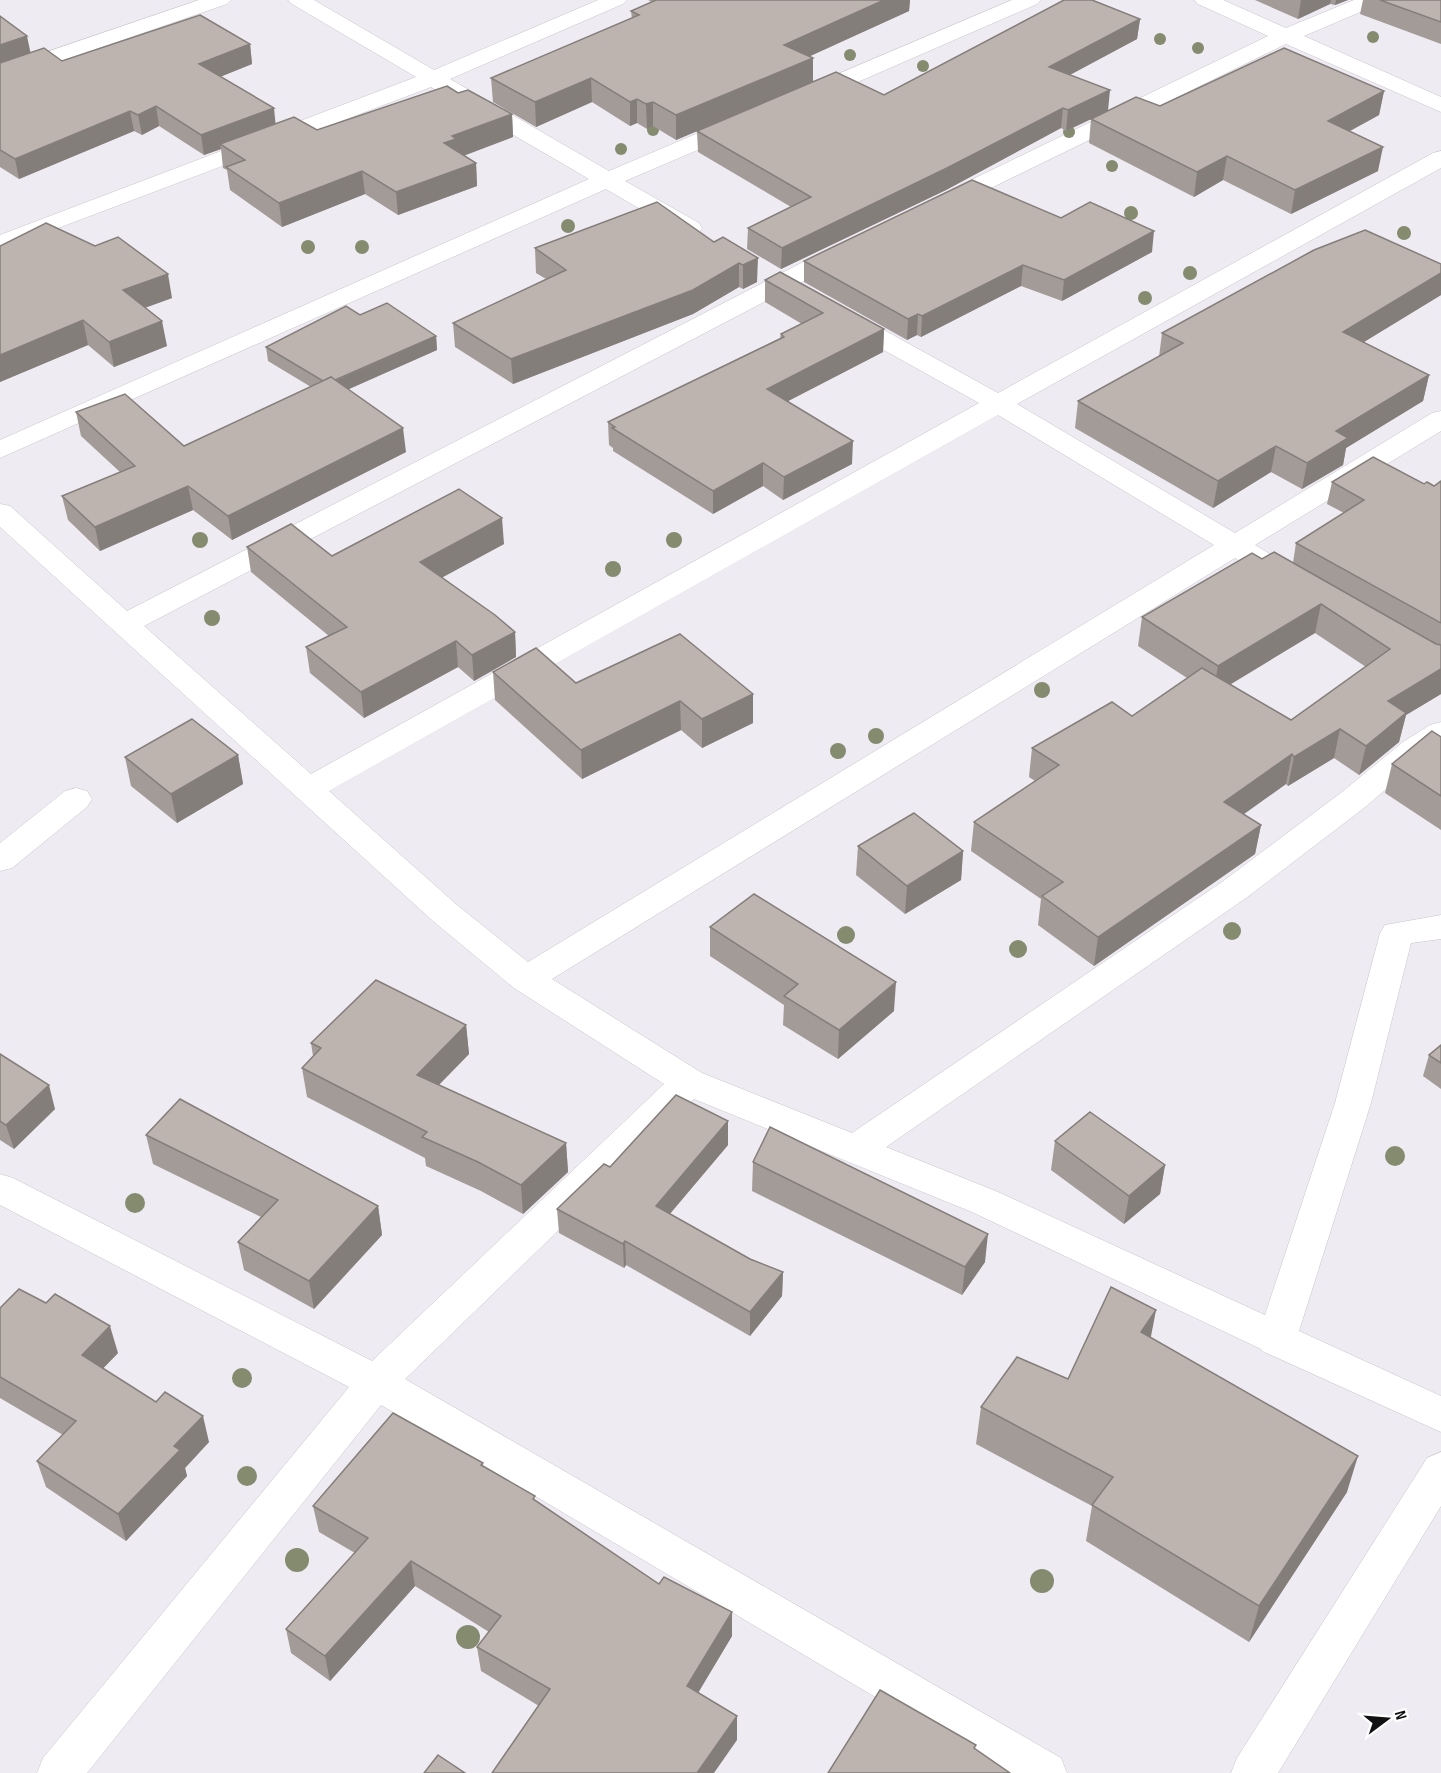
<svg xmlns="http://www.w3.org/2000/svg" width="1441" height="1773" viewBox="0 0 1441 1773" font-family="'Sofia Sans Condensed',sans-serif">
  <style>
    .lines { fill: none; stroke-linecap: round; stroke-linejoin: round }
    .street-casing { stroke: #c8c4cb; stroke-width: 1 }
    .street { fill: #fff; fill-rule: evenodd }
    .tree { fill: #848b6f }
    .wall { fill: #a39b97; fill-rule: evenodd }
    .shaded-wall { fill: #847e7b }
    .building { fill: #bdb4b0; stroke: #847e7b; stroke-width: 1.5 }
  </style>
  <rect width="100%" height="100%" fill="#efebf3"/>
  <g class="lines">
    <g class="street-casing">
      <g id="street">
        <polygon points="199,0 231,0 227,4 0,82 0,68"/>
        <polygon points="288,0 314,0 434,70 598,0 627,0 623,4 450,79 609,171 731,119 739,117 747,119 750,124 747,129 625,181 699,223 702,228 699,233 690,235 681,233 606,189 0,458 0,440 589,179 431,87 0,250 0,235 416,77 292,4"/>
        <polygon points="1012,0 1041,0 1037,4 814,101 806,103 798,101 795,96 798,91"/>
        <polygon points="1194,0 1223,0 1286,28 1354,0 1383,0 1379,4 1304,36 1441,97 1441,112 1286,44 948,209 940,211 932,209 928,204 932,199 1268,36 1198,4"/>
        <path d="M 1441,151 L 1441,168 L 1017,404 L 1235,533 L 1432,413 L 1441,411 L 1441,431 L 1255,545 L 1298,571 L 1302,577 L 1298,583 C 1276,589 1254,569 1235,558 L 552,979 L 702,1073 L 852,1133 L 1222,882 L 1342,792 L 1403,742 L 1430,725 L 1441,722 L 1441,746 L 1425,756 L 1364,808 L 1246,898 L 886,1147 L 998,1192 L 1265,1315 L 1335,1103 L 1380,933 L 1385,925 L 1441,915 L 1441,939 L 1411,943 L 1371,1103 L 1299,1331 L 1441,1396 L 1441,1432 L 1262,1351 L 1261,1349 L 972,1212 L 694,1099 L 405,1379 L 1061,1758 L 1067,1773 L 1004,1773 L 381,1405 L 87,1773 L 37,1773 L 43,1758 L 349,1387 L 0,1205 L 0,1174 L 13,1178 L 372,1361 L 664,1084 L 514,988 L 433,921 L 0,527 L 0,504 L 10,506 L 127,611 L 836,245 L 845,243 L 854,245 L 857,250 L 854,255 L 144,626 L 311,774 L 979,403 L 837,324 L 833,319 L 837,314 L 846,311 L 855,314 L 998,393 L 1433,153 ZM 998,415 L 1214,545 L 528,962 L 457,905 L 329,791 Z"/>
        <polygon points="76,788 87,791 92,799 87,807 12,868 0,871 0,843 65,791"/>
        <polygon points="1441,1452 1441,1506 1278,1773 1231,1773 1237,1758 1427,1458"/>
      </g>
    </g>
    <use href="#street" class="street"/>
  </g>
  <g class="tree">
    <circle cx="1373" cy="37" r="6"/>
    <circle cx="1160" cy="39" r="6"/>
    <circle cx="1198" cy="48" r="6"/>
    <circle cx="850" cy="55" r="6"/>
    <circle cx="923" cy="66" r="6"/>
    <circle cx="653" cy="130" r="6"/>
    <circle cx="1069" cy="132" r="6"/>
    <circle cx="621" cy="149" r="6"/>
    <circle cx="1112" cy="166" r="6"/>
    <circle cx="1131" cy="213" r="7"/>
    <circle cx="568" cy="226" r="7"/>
    <circle cx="1404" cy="233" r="7"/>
    <circle cx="308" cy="247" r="7"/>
    <circle cx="362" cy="247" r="7"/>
    <circle cx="1190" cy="273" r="7"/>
    <circle cx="1145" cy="298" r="7"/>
    <circle cx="200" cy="540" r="8"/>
    <circle cx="674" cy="540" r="8"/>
    <circle cx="613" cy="569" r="8"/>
    <circle cx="212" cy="618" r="8"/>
    <circle cx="1042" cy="690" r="8"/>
    <circle cx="876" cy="736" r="8"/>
    <circle cx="838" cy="751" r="8"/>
    <circle cx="1232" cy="931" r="9"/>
    <circle cx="846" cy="935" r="9"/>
    <circle cx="1018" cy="949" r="9"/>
    <circle cx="1395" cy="1156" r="10"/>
    <circle cx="135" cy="1203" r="10"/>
    <circle cx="242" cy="1378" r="10"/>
    <circle cx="247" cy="1476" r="10"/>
    <circle cx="297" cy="1560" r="12"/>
    <circle cx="1042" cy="1581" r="12"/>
    <circle cx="468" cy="1637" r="12"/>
  </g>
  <g class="wall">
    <polygon points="648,0 910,0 909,11 810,56 813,58 813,82 676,140 653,126 647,129 637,123 630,126 592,102 536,127 493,102 491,78 632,19 631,11 652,2"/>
    <polygon points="1255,0 1348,0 1335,5 1330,4 1298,19"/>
    <polygon points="1363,0 1441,0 1441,44 1360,14"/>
    <polygon points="0,16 30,53 62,61 250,44 252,64 220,77 276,124 317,130 458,93 512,114 513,137 464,155 476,163 477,186 398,215 365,194 282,227 230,190 227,170 223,168 221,149 204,155 159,126 142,135 134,131 19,179 0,167"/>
    <polygon points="1140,19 1137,39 1070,75 1108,111 1160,106 1384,91 1379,115 1350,131 1378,171 1291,214 1223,180 1194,197 1089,143 1091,119 1066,131 1061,128 946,190 781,269 747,249 748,228 791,207 698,152 697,131 884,95"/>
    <polygon points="1061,218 1152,252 1062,301 1021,286 921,337 917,335 907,340 804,282 804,261"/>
    <polygon points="723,237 757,282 743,289 739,287 693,314 513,384 455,347 453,323 546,279 536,273 535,248 714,242"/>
    <polygon points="0,246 172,298 145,308 167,346 114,367 88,345 0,382"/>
    <polygon points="1441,264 1441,295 1363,342 1429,375 1423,401 1346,448 1343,465 1302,489 1271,472 1213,508 1075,428 1078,401 1159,357 1162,333"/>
    <polygon points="765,280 884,329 883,352 788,401 852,464 783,500 763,486 713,514 613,451 613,448 609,445 608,422 780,338 781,334 802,324 765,302"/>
    <polygon points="360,315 436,336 437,350 348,389 406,452 232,540 193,510 100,551 68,520 62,496 120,472 81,436 76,412 184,446 311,387 268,361 266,347"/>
    <path d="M 1441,481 L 1441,694 L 1406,715 L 1399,742 L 1359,775 L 1334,758 L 1288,786 L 1286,784 L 1243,814 L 1261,825 L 1255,854 L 1094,966 L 1038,925 L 1041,899 L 971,851 L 974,822 L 1035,781 L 1029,777 L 1032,748 L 1132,716 L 1187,678 L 1138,646 L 1142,617 L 1262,559 L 1293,563 L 1296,543 L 1344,513 L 1327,504 L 1332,482 L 1424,484 L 1434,486 ZM 1315,633 L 1366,667 L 1291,720 L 1230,684 Z"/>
    <polygon points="504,544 442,577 515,632 516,657 474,681 458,667 364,718 310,673 306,647 329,636 251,572 247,547 332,556"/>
    <polygon points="680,634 753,723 702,748 681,730 582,779 495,700 493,672 576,683"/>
    <polygon points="1441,737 1441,830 1385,793 1392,764"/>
    <polygon points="238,755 243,784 177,823 131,786 125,757"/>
    <polygon points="858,846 963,851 961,880 905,914 856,875"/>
    <polygon points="710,927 894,1011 838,1059 783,1025 784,1005 710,956"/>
    <polygon points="466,1025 469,1054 439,1085 566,1143 568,1172 523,1214 481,1191 426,1166 425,1158 307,1097 302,1068 313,1056 311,1043"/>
    <polygon points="1441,1045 1441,1089 1423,1076 1429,1055"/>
    <polygon points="0,1054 55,1109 14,1149 0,1140"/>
    <polygon points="728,1121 728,1145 670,1214 750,1259 783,1272 782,1296 750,1336 626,1265 624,1268 559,1233 557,1209 610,1167"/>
    <polygon points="146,1135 378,1206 382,1235 314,1309 244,1270 238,1242 261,1217 153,1164"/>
    <polygon points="1055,1141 1165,1165 1160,1194 1124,1224 1051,1170"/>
    <polygon points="753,1162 985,1262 962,1295 752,1191"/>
    <polygon points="0,1308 118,1353 103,1368 209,1442 185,1468 187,1476 126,1541 46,1487 37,1461 63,1435 0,1398"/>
    <polygon points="1150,1338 1347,1492 1249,1642 1086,1541 1092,1506 976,1444 981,1407 1068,1379"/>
    <polygon points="483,1463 483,1467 536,1500 659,1584 732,1612 732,1636 698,1692 737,1716 737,1740 539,1706 481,1671 477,1647 489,1632 415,1586 330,1681 291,1653 286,1629 355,1553 319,1532 313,1506"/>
  </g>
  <g class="shaded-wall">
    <polygon points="884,0 910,0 909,11 784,68 784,45"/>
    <polygon points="1301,0 1331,0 1330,4 1298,19"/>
    <polygon points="1336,0 1348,0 1335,5"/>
    <polygon points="1140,19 1137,39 1047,87 1049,67"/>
    <polygon points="27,36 31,55 0,66 0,45"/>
    <polygon points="250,44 252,64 202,84 199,64"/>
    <polygon points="813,58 813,82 676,140 676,115"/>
    <polygon points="591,78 592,102 536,127 535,102"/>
    <polygon points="1110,90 1108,111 1066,131 1068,110"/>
    <polygon points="1384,91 1379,115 1324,145 1328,121"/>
    <polygon points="637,99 637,123 630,126 630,102"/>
    <polygon points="653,102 653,126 647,129 646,104"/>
    <polygon points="156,106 159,126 142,135 138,115"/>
    <polygon points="274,108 276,128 220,144 221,149 204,155 201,135"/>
    <polygon points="1063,108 1061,128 946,190 781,269 782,248"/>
    <polygon points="130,111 134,131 19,179 15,159"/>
    <polygon points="512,114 513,137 458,158 444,143 452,136"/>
    <polygon points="1383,147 1378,171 1291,214 1295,190"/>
    <polygon points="1227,156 1223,180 1194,197 1197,172"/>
    <polygon points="476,163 477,186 398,215 396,192"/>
    <polygon points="362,171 365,194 282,227 279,203"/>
    <polygon points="1154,231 1152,252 1062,301 1064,280"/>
    <polygon points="758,258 757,282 743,289 743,265"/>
    <polygon points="739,263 739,287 693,314 513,384 511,359"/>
    <polygon points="1023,265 1021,286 921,337 922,316"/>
    <polygon points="1441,273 1441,295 1338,358 1343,332"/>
    <polygon points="168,274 172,298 127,314 123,290"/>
    <polygon points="918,314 917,335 907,340 908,319"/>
    <polygon points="83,320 88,345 0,382 0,355"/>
    <polygon points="162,321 167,346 114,367 109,342"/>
    <polygon points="884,329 883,352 767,412 767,389"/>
    <polygon points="436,336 437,350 329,398 328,384"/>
    <polygon points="1429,375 1423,401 1346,448 1343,465 1302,489 1307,463 1336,431"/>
    <polygon points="403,428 406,452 232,540 228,516"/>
    <polygon points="853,441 852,464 783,500 784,477"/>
    <polygon points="1276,446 1271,472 1213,508 1218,481"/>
    <polygon points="763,463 763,486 713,514 713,491"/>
    <polygon points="188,486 193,510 100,551 95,527"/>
    <polygon points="502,518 504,544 423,588 420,562"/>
    <polygon points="1321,604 1315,633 1213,695 1218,666"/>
    <polygon points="515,632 516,657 474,681 472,655"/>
    <polygon points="456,641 458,667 364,718 361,692"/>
    <polygon points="1441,669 1441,694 1406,715 1399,742 1359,775 1366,746 1388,701"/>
    <polygon points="753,694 753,723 702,748 702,719"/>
    <polygon points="680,701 681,730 582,779 581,750"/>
    <polygon points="1340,729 1334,758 1288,786 1294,757"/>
    <polygon points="1292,754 1286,784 1219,832 1224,802"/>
    <polygon points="238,755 243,784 177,823 171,794"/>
    <polygon points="1261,825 1255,854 1094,966 1098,937"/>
    <polygon points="963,851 961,880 905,914 907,886"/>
    <polygon points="896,982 894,1011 838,1059 839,1030"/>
    <polygon points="466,1025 469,1054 420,1104 417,1075"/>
    <polygon points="49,1085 55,1109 14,1149 6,1125"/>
    <polygon points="728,1121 728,1145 656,1230 656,1206"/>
    <polygon points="566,1143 568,1172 523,1214 521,1185"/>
    <polygon points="1165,1165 1160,1194 1124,1224 1129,1196"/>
    <polygon points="378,1206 382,1235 314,1309 309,1281"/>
    <polygon points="988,1234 985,1262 962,1295 965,1267"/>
    <polygon points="625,1241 626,1265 624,1268 623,1244"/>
    <polygon points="783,1272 782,1296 750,1336 750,1312"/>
    <polygon points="1156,1310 1149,1347 1141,1332"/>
    <polygon points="110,1326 118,1353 90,1382 82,1355"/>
    <polygon points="203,1416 209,1442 185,1468 187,1476 126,1541 118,1514 174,1446"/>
    <polygon points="1358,1456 1347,1492 1249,1642 1259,1606"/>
    <polygon points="411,1561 415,1586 330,1681 325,1656"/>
    <polygon points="732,1612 732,1636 688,1710 687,1686"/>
    <polygon points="737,1716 737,1740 714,1773 697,1773"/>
  </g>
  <g class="building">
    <polygon points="656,0 884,0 784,45 813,58 676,115 653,102 646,104 637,99 630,102 591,78 535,102 491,78 639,15 631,11"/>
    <polygon points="1064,0 1092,0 1140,19 1049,67 1110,90 1068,110 1063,108 947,168 782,248 748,228 811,197 697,131 836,72 884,95"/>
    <polygon points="1380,0 1441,0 1441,22"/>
    <polygon points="200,15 250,44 199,64 274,108 201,135 156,106 138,115 130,111 15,159 0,150 0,63 44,48 62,61"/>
    <polygon points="0,16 27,36 0,45"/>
    <polygon points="1284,48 1384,91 1328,121 1383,147 1295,190 1227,156 1197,172 1091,119 1136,97 1160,106"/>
    <polygon points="447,86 458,93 468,90 512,114 452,136 456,139 444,143 476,163 396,192 362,171 279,203 226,167 245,160 220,144 294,117 317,130"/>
    <polygon points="972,180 1061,218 1090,202 1154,231 1064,280 1023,265 922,316 918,314 908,319 804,261"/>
    <polygon points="657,202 714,242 723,237 758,258 743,265 739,263 693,290 511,359 453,323 566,270 535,248"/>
    <polygon points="46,223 95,246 118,237 168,274 123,290 162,321 109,342 83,320 0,355 0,246"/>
    <polygon points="1365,230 1441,264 1441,273 1343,332 1429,375 1336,431 1348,438 1307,463 1276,446 1218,481 1078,401 1183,343 1162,333 1314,250"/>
    <polygon points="780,272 884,329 767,389 853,441 784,477 763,463 713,491 612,428 615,427 608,422 784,337 781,334 823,313 765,280"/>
    <polygon points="387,303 436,336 335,380 331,377 323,381 266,347 346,306 360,315"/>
    <polygon points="331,377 403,428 228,516 188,486 95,527 62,496 135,466 76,412 125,394 184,446"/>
    <polygon points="1373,457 1424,484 1427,482 1434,486 1441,481 1441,623 1296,543 1364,500 1332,482"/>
    <polygon points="459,489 502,518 420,562 495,615 515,632 472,655 456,641 361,692 306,647 347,627 247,547 291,524 332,556"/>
    <polygon points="1274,552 1436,644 1441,645 1441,669 1388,701 1406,713 1366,746 1340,729 1294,757 1292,754 1224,802 1261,825 1098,937 1042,896 1063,882 974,822 1059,765 1032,748 1112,702 1132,716 1202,668 1291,720 1390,649 1321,604 1218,666 1142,617 1252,553 1262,559"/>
    <polygon points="680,634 753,694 702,719 680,701 581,750 493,672 536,648 576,683"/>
    <polygon points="192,719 238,755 171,794 125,757"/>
    <polygon points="1432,731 1441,737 1441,796 1392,764"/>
    <polygon points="914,813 963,851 907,886 858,846"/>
    <polygon points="754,894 896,982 839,1030 784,996 798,984 710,927"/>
    <polygon points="376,980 466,1025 417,1075 566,1143 521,1185 478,1162 422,1137 427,1132 302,1068 321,1048 311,1043"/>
    <polygon points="1441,1045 1441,1063 1429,1055"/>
    <polygon points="0,1054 49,1085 6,1125 0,1121"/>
    <polygon points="676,1095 728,1121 656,1206 750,1259 783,1272 750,1312 625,1241 623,1244 557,1209 604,1164 610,1167"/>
    <polygon points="180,1099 378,1206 309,1281 238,1242 278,1200 146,1135"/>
    <polygon points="1090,1112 1165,1165 1129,1196 1055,1141"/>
    <polygon points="770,1127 988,1234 965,1267 753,1162"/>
    <polygon points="1111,1287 1156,1310 1141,1332 1358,1456 1259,1606 1092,1505 1113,1477 981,1407 1017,1357 1068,1379"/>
    <polygon points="19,1289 46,1303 55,1294 110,1326 82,1355 156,1402 165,1392 203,1416 174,1446 180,1450 118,1514 37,1461 76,1421 0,1377 0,1308"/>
    <polygon points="393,1413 483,1463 481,1465 535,1496 533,1499 659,1584 664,1577 732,1612 687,1686 737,1716 697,1773 492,1773 550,1689 477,1647 501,1616 411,1561 325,1656 286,1629 368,1538 313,1506"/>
    <polygon points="880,1690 976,1745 974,1748 1010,1773 828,1773"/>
    <polygon points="438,1755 465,1773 424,1773"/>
  </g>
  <g transform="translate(1387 1719) rotate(74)" stroke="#ffffff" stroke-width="4.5" paint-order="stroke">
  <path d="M0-4.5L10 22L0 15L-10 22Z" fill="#111012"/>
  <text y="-9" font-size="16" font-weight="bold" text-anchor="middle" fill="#111012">N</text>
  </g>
</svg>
